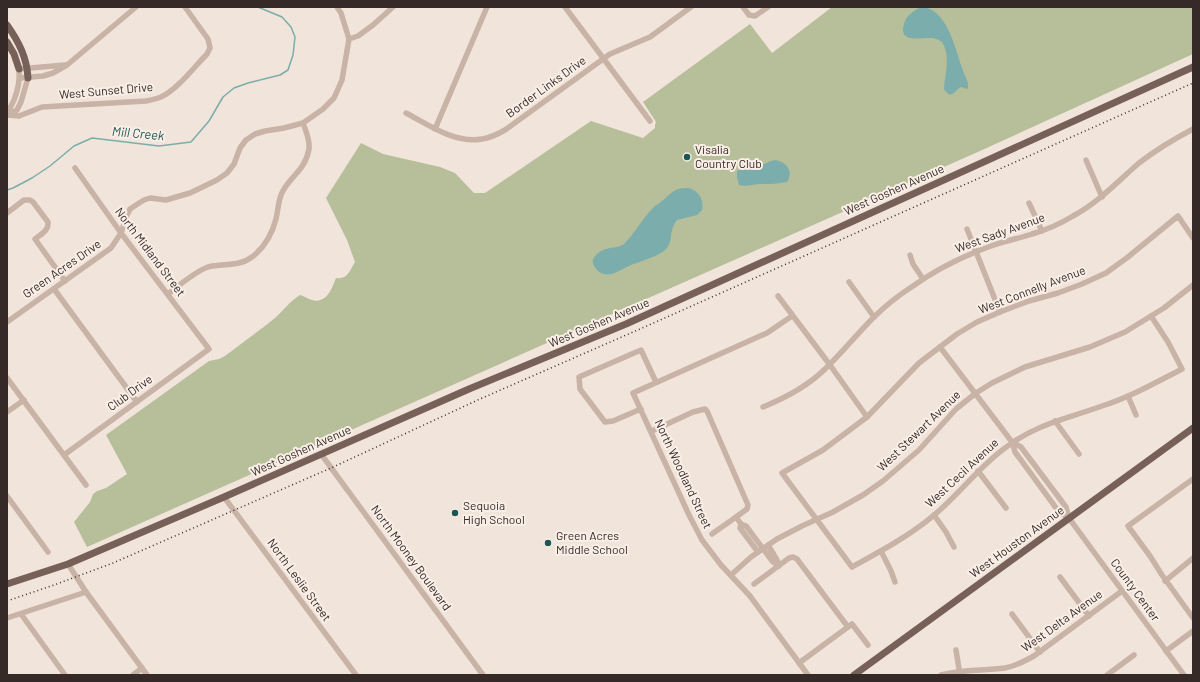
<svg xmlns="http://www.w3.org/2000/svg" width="1200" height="682" viewBox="0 0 1200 682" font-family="Barlow,sans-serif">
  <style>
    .green { fill: #b6bf9a }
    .water { fill: #7aadab }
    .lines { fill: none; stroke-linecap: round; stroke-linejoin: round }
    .stream { stroke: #7aadab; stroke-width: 1.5 }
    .minor { stroke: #c8b3a6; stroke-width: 5.5 }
    .major { stroke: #766058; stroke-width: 7 }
    .rail { stroke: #352a27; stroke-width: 1.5; stroke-dasharray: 1 3; stroke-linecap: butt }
    .poi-dot { fill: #1e5555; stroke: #f9efe6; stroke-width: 1.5 }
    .labels { text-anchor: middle; stroke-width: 4; stroke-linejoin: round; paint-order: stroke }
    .street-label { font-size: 12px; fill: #352a27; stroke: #f9efe6 }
    .poi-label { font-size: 12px; fill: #352a27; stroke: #f9efe6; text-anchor: start }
    .water-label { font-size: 13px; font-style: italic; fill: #1e5555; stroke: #f9efe6 }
  </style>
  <rect width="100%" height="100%" fill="#f1e4da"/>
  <path class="green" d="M 832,7 L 1193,7 L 1193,54 L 980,151 L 87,547 L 74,522 L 90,502 L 93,494 L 97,491 L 106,488 L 127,474 L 106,435 L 209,361 L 219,359 L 225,356 C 242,343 259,331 275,318 C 283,311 290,301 300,295 C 304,296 308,299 312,300 C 327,304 332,288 336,278 C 348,280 350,270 355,262 L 347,240 L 326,198 L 361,143 L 383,154 L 440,167 L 455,173 L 474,193 L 485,193 L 591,121 L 643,138 L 655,128 L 655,125 L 656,122 L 643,102 L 750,24 L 772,53 Z"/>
  <g class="water">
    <path d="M 921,7 C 947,8 955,48 962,68 C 964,75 969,81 968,88 L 967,89 L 961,87 C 954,90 952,101 944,89 C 945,74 951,56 942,42 C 939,40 935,38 931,38 C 921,37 898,44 904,24 C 906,16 913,11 921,7 Z"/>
    <path d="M 776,160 C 787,163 794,171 787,182 C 778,184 770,184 761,184 C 754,184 747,187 739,185 L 737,177 L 737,171 L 747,167 L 755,162 L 764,164 L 771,161 Z"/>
    <path d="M 689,188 C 699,191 704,200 702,210 L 697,215 L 677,220 C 668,231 674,242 665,250 C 659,256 639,262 631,265 C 621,269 609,280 598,271 C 595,268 592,264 593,260 C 593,258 595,256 596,255 C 606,245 616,250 624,244 C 635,233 642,219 653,208 C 655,205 659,204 662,201 C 671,193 675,187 689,188 Z"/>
  </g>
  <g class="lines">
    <polyline class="stream" points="7,190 13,188 32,178 50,166 74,146 92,138 159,146 191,142 209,121 223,97 234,88 248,83 280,75 288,70 293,55 295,37 291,27 282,17 258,7"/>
    <g class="minor">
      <polyline points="565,7 650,121"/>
      <polyline points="743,7 749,15 755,16 768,7"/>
      <polyline points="349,39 358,36 373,25 393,7"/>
      <polyline points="20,78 43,76 53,73 67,65 136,7"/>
      <path d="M 406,113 C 429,125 455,144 482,139 C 490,138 498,134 505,130 L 610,54 L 650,37 L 691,7"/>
      <path d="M 8,115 L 19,116 L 42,107 L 146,101 C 151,100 156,99 161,97 C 177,90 195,66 207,54 L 210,48 L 208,39 L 185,7"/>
      <path d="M 8,115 C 9,109 11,106 14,100 C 18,90 20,80 19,69 L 65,65"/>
      <polyline points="8,115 17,110 21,102 28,78"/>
      <polyline points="435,129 487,7"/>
      <polyline points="1086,160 1102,197"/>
      <polyline points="1029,203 1042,231"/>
      <path d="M 7,213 L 24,200 L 30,200 L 33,202 L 48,222 C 49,231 41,234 35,239 L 65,281"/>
      <polyline points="967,229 1000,312"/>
      <polyline points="910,255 913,264 923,279"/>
      <polyline points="849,282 874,317"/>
      <polyline points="54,289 137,402"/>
      <path d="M 168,294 C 180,285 194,272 208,267 C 223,263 239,267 252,257 C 264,248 272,234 276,219 C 278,211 278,203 281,195 C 288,177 305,172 309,149 C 310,139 306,132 303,123"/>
      <polyline points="778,296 830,365 867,417"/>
      <polyline points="792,316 767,333 633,393 689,515 702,540 721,565 750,596 808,675"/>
      <path d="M 1151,316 L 1168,342 L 1182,369 C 1155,383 1130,397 1102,406 C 1069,418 1041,423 1012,443 C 985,461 965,487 941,509 C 915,533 883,550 852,567 L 782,473 L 823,450 L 867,417 L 919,363 L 957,334 L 977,322 L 1000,312 L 1029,301 L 1058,293 L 1082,284 L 1106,273 L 1128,257 L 1178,216 L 1193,238"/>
      <polyline points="7,322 111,248 121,233 127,215 130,209 136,205 144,200 150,198 166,200 190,193 217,180 227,173 234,164 240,148 246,140 255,134 265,131 284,128 303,123 323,109 334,98 342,80 349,39 341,13 337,7"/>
      <polyline points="940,347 1012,442 1015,452 1059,512 1069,518 1184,675"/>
      <polyline points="7,378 86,485"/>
      <polyline points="1128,396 1136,415"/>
      <path d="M 763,407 C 785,398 808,386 825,369 C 842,353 856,335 873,318 C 885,306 899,295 913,286 C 937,269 963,256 991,246 C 1004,241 1018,239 1032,234 C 1046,230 1060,224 1073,216 C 1099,202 1117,182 1139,163 C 1156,150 1174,139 1193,129"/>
      <polyline points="641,409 613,421 605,422 580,389 579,377 641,350 656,382"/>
      <polyline points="7,412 24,400"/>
      <polyline points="1055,421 1079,454"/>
      <polyline points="652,431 693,412 705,409 707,411 748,505 747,509 736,517"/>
      <polyline points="1012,442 1021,447 1066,507 1069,518"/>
      <polyline points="321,454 483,675"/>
      <polyline points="64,455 209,349 121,233 75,168"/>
      <polyline points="978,471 1006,508"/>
      <polyline points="1193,479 1128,526 1150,556 1162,575 1193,618"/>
      <polyline points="7,496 48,552"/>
      <polyline points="224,497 356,675"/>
      <polyline points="934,515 946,532 954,547"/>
      <polyline points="741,524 746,526 773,562 779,566 777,560 768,545"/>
      <polyline points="712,534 736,517 741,524 740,528 758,552"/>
      <polyline points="881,551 891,571 895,582"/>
      <polyline points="68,564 86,592 147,675"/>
      <polyline points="731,575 751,557 777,539 802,526 833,512 863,495 883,481 919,450 956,409 976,393 992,383 1025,367 1090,347 1125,332 1164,308 1193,285"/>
      <polyline points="1060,577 1089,616"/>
      <polyline points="1165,581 1193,558"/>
      <polyline points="754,584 789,558 793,557 797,559 848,627"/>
      <polyline points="21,614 65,675"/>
      <polyline points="1012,614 1040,652"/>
      <polyline points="7,618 86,592"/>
      <polyline points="956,650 960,675"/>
      <polyline points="1166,651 1193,631"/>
      <polyline points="799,663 852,624 868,645"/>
      <polyline points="133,675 142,668"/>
      <path d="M 941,675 C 962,669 984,671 1005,668 C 1015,666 1025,661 1034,656 L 1122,591"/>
      <polyline points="1107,675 1134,655"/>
    </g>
    <g class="major">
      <path d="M 7,25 C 19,42 27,58 28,78"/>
      <polyline points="7,42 14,54 19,69"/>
      <polyline points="7,584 68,564 224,497 469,389 626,324 1193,67"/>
      <polyline points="854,675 1193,428"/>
    </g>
    <polyline class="rail" points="7,601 54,585 113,563 331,468 480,399 640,329 1193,83"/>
  </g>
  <g class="poi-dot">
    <circle cx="687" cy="157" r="4"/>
    <circle cx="455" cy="513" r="4"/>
    <circle cx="548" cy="543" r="4"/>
  </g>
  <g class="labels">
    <g class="street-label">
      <text transform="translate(546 87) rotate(-36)" y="4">Border Links Drive</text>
      <text transform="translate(106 91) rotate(-5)" y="4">West Sunset Drive</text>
      <text transform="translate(894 190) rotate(-24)" y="4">West Goshen Avenue</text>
      <text transform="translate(1000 233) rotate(-20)" y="4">West Sady Avenue</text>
      <text transform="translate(150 252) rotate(53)" y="4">North Midland Street</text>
      <text transform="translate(62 269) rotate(-35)" y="4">Green Acres Drive</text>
      <text transform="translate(1032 290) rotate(-21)" y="4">West Connelly Avenue</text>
      <text transform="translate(599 323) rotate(-23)" y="4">West Goshen Avenue</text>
      <text transform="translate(130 393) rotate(-36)" y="4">Club Drive</text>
      <text transform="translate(919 431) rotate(-44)" y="4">West Stewart Avenue</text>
      <text transform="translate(301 451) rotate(-24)" y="4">West Goshen Avenue</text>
      <text transform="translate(962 473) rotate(-43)" y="4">West Cecil Avenue</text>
      <text transform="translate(683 474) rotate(65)" y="4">North Woodland Street</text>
      <text transform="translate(1017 542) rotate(-36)" y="4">West Houston Avenue</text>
      <text transform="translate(411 558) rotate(54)" y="4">North Mooney Boulevard</text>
      <text transform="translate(299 580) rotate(54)" y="4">North Leslie Street</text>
      <text transform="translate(1135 590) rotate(54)" y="4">County Center</text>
      <text transform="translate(1062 621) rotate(-36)" y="4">West Delta Avenue</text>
    </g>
    <g class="poi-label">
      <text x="695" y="154">Visalia<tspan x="695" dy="14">Country Club</tspan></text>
      <text x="463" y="510">Sequoia<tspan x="463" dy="14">High School</tspan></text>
      <text x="556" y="540">Green Acres<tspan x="556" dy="14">Middle School</tspan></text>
    </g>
    <g class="water-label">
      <text transform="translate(138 133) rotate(5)" y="5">Mill Creek</text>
    </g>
  </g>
  <rect width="1200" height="682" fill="none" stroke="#352a27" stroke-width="16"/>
</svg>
